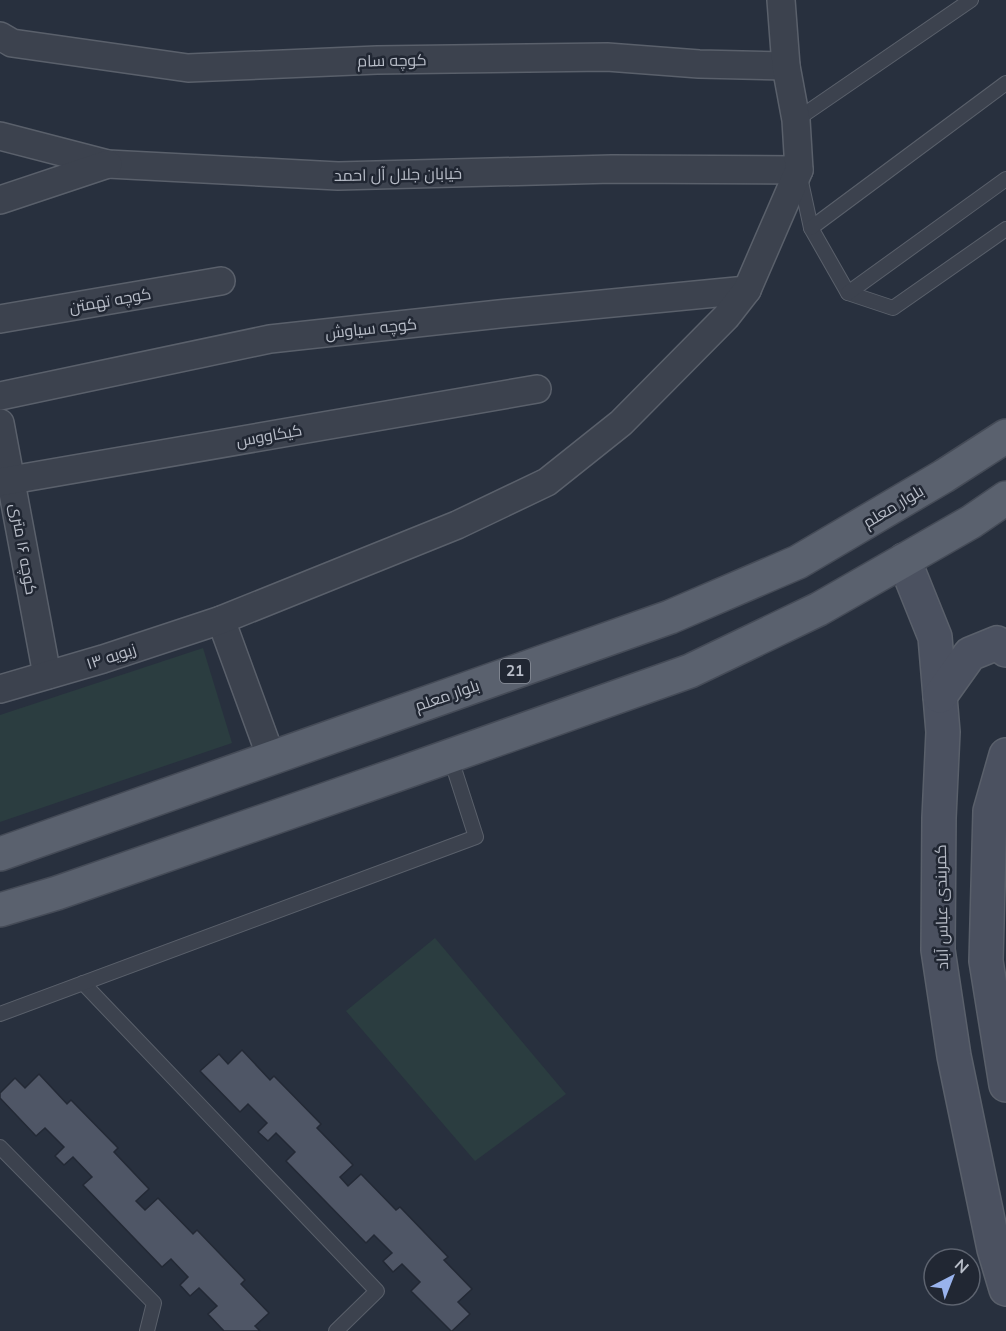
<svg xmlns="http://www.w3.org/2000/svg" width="1006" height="1331" viewBox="0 0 1006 1331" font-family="Mulish,Cairo,sans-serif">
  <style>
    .green { fill: #2b3d40 }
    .building { fill: #4f5666; stroke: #232935; stroke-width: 1.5 }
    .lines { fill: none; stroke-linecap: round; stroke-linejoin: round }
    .lane-casing { stroke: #5a606b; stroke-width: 16 }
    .street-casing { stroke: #5a606b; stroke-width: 30 }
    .secondary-casing { stroke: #5a606b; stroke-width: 36 }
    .primary-casing { stroke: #454b57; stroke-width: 36 }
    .lane { stroke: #3c424e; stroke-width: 14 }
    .street { stroke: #3c424e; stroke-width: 27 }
    .secondary { stroke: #4b5160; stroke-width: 33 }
    .primary { stroke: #5a616e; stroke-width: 33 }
    .labels { text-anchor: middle; stroke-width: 5; stroke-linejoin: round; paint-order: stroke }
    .shield { fill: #212733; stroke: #8b909b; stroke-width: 1.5 }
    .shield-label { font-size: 15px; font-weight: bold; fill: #b8bdc8 }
    .street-label { font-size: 16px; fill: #b8bdc8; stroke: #212733 }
  </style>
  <rect width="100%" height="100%" fill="#28303e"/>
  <g class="green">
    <polygon points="203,648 232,743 0,822 0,715"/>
    <polygon points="435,938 566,1094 475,1161 346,1011"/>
  </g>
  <g class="building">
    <polygon points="242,1050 270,1080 274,1076 321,1124 317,1128 353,1165 340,1177 348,1186 361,1174 396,1210 400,1207 448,1257 444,1260 472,1289 458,1302 470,1314 452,1331 451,1331 411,1291 420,1282 402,1264 393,1272 383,1261 392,1253 374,1235 366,1243 286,1161 295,1152 276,1133 268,1141 258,1132 267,1123 248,1104 240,1112 200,1071 219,1054 228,1064"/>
    <polygon points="39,1074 67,1104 71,1100 118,1148 114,1152 149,1189 136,1201 145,1210 158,1198 193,1234 197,1230 245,1280 241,1284 269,1313 255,1326 260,1331 224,1331 208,1314 217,1306 199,1288 190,1296 180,1285 188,1277 171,1259 162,1267 83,1185 92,1177 73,1157 64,1165 55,1156 64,1147 45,1128 36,1136 0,1098 0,1093 15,1078 25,1088"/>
  </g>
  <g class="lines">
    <g class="lane-casing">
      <g id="lane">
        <polyline points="796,120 971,0"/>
        <polyline points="800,177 811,228 848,293 893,308 1006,229"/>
        <polyline points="811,228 1006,83"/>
        <polyline points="848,293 1006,179"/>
        <polyline points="83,983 377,1291 336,1331"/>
        <polyline points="0,1014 476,837 450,756"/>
        <polyline points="0,1147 154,1303 147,1331"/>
      </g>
    </g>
    <g class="street-casing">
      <g id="street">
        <polyline points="0,36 12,43 188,68 377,60 607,57 699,64 786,66"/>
        <polyline points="0,136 108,164 338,176 612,169 799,170"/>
        <polyline points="0,200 108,164"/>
        <polyline points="0,319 221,281"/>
        <polyline points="0,396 270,339 499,314 747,290"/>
        <polyline points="0,423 47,675"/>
        <polyline points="0,482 537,389"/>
        <polyline points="221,620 271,757"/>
        <polyline points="0,689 103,659 221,620 457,525 547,482 621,423 726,317 747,290 799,170 796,120 786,66 781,0"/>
      </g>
    </g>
    <g class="secondary-casing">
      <g id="secondary">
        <polyline points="904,560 935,637 943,732 939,818 938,950 954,1056 994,1249 1006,1289"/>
        <polyline points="940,696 970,654 997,643 1006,650"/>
        <polyline points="1006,755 990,811 986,961 1006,1085"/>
      </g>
    </g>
    <g class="primary-casing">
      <g id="primary">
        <polyline points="0,854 670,617 798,562 944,476 1006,436"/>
        <polyline points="0,910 57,893 399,774 690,671 819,609 971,522 1006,498"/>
      </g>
    </g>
    <use href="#lane" class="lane"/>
    <use href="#street" class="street"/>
    <use href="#secondary" class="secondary"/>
    <use href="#primary" class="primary"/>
  </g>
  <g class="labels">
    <rect class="shield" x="500" y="659" width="30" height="24" rx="4.5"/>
    <g class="shield-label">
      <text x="515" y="676">21</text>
    </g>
    <g class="street-label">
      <text transform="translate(392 60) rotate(-1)" y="6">کوچه سام</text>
      <text transform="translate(398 174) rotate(-1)" y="6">خیابان جلال آل احمد</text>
      <text transform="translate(110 300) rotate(-10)" y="6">کوچه تهمتن</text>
      <text transform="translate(371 328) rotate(-6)" y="6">کوچه سیاوش</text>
      <text transform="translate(269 435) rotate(-10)" y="6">کیکاووس</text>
      <text transform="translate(893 506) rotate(-31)" y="6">بلوار معلم</text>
      <text transform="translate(24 549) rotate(80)" y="6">کوچه ۱۶ متری</text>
      <text transform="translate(111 656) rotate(-18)" y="6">زیویه ۱۳</text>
      <text transform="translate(447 695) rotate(-19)" y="6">بلوار معلم</text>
      <text transform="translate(941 907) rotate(-91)" y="6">کمربندی عباس آباد</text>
    </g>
  </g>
  <g transform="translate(952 1277) rotate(42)"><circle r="28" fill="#212733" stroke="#5d636f" stroke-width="1.5"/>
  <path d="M0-4.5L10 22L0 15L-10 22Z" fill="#99b3ed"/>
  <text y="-9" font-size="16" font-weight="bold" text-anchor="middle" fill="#b8bdc8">N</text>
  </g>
</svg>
